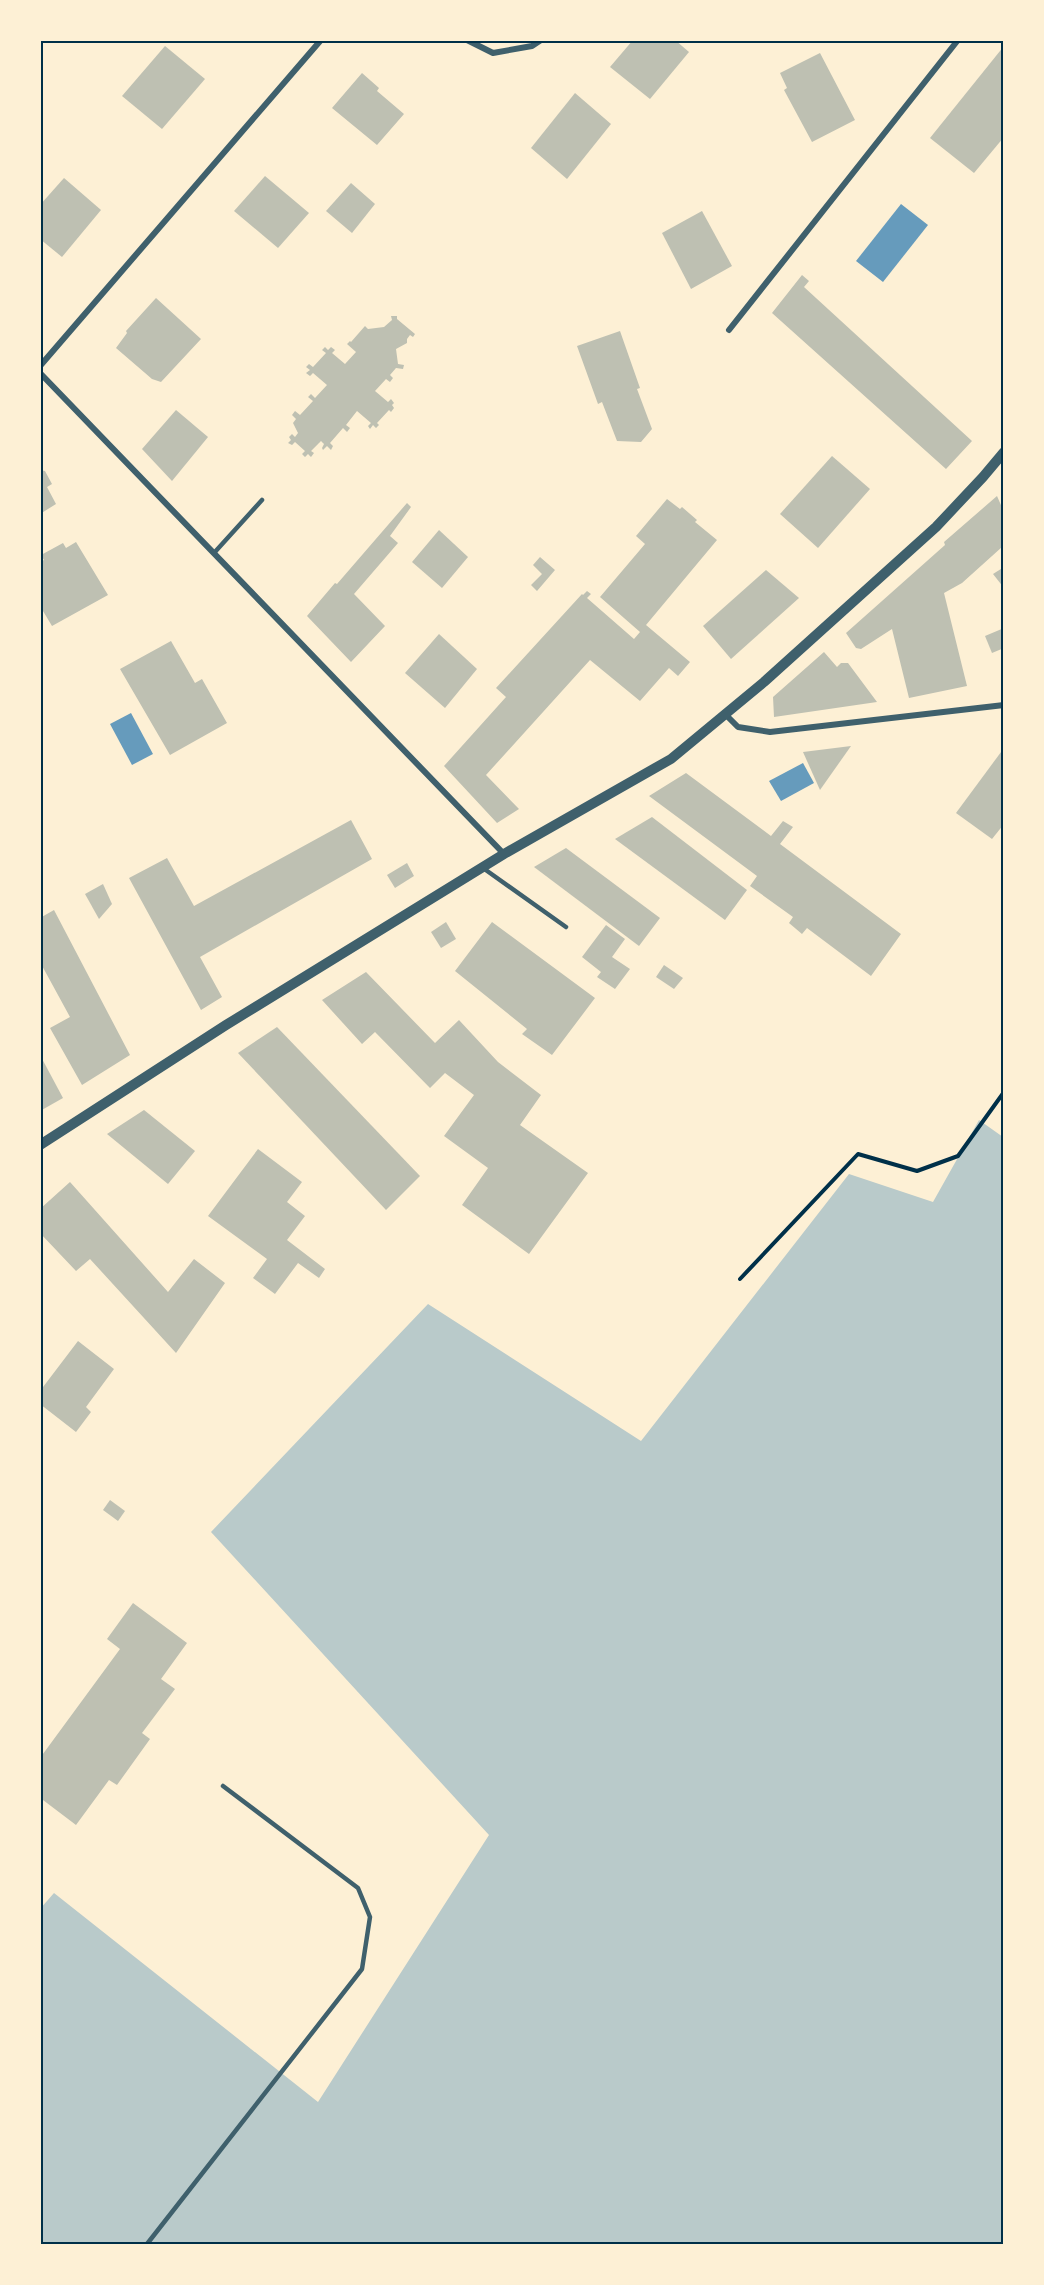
<svg xmlns="http://www.w3.org/2000/svg" width="1044" height="2285" viewBox="0 0 1044 2285" font-family="'Varela Round',sans-serif">
  <style>
    .green { fill: #b9caca }
    .water { fill: #669bbc }
    .building { fill: #bec0b2 }
    .lines { fill: none; stroke-linecap: round; stroke-linejoin: round }
    .path { stroke: #003049; stroke-width: 4 }
    .service { stroke: #3f606c; stroke-width: 4.5 }
    .minor { stroke: #3f606c; stroke-width: 6 }
    .tertiary { stroke: #3f606c; stroke-width: 10 }
    .neatline { fill: none; stroke: #003049; stroke-width: 2 }
  </style>
  <rect width="100%" height="100%" fill="#fdf0d5"/>
  <polygon class="green" points="979,1120 1003,1137 1003,2244 41,2244 40,1909 54,1893 318,2102 489,1835 211,1532 428,1304 641,1441 849,1174 933,1202"/>
  <g class="water">
    <polygon points="901,204 928,225 883,282 856,261"/>
    <polygon points="131,713 153,754 132,765 110,724"/>
    <polygon points="803,763 814,783 781,801 769,781"/>
  </g>
  <g class="building">
    <polygon points="633,40 675,40 689,52 650,99 610,67"/>
    <polygon points="165,46 205,79 162,129 122,96"/>
    <polygon points="1004,46 1004,137 974,173 930,138"/>
    <polygon points="820,53 855,120 812,142 784,90 787,88 780,73"/>
    <polygon points="362,73 379,88 377,91 404,114 377,145 332,108"/>
    <polygon points="575,93 611,124 567,179 531,148"/>
    <polygon points="265,176 309,213 278,248 234,211"/>
    <polygon points="64,178 101,210 62,257 40,239 40,205"/>
    <polygon points="351,183 375,204 352,233 326,211"/>
    <polygon points="702,211 732,266 691,289 662,233"/>
    <polygon points="802,275 809,281 804,287 972,441 946,469 772,313"/>
    <polygon points="156,298 201,339 161,382 152,379 116,348 127,333 126,331"/>
    <polygon points="391,316 397,316 397,319 415,334 413,337 410,335 407,339 407,343 396,349 398,364 404,365 403,369 396,368 390,375 393,378 390,382 386,379 375,391 388,402 391,399 394,403 392,405 394,408 391,412 389,410 377,423 379,425 376,428 373,425 370,429 368,426 371,423 357,411 346,425 350,428 347,432 343,428 330,443 333,446 331,450 327,446 323,450 322,448 324,444 321,441 311,451 314,453 311,457 308,454 305,457 302,454 305,451 295,442 292,445 288,443 291,440 289,437 292,434 295,437 298,433 293,423 296,419 292,415 295,411 300,415 313,401 308,397 311,394 315,398 327,385 313,373 310,376 306,373 310,370 306,367 309,364 313,367 326,353 322,350 325,347 328,350 331,347 335,350 332,353 345,364 356,352 347,344 350,341 351,342 365,326 368,329 384,327 392,320"/>
    <polygon points="620,331 640,388 637,389 652,429 641,442 617,441 602,402 598,404 577,346"/>
    <polygon points="176,410 208,437 172,481 142,449"/>
    <polygon points="832,456 870,489 818,548 780,514"/>
    <polygon points="40,470 45,471 52,484 47,487 56,504 40,514"/>
    <polygon points="997,496 1004,512 1004,550 1002,547 962,583 944,593 967,686 909,698 892,629 861,649 856,648 846,633 945,545 944,542"/>
    <polygon points="667,499 680,509 682,507 697,520 695,522 717,540 646,625 690,662 678,676 669,668 640,701 590,660 486,775 519,809 497,823 444,766 506,697 496,688 582,594 583,595 587,591 591,594 587,598 634,639 640,632 600,597 645,544 636,536"/>
    <polygon points="407,503 411,507 390,536 398,543 354,594 385,626 351,662 307,616 335,583 337,584"/>
    <polygon points="439,530 468,557 442,588 412,562"/>
    <polygon points="76,542 108,595 52,626 40,606 40,562 44,560 41,555 63,543 66,548"/>
    <polygon points="540,557 555,570 537,591 531,585 542,574 533,565"/>
    <polygon points="1004,567 1004,588 993,574"/>
    <polygon points="766,570 799,598 731,659 703,626"/>
    <polygon points="1004,628 1004,648 992,653 985,636"/>
    <polygon points="439,634 477,669 445,708 405,673"/>
    <polygon points="171,641 195,683 202,679 227,723 170,755 120,669"/>
    <polygon points="824,652 837,667 841,663 848,663 877,702 774,717 773,697"/>
    <polygon points="851,746 820,790 803,752"/>
    <polygon points="1004,748 1004,824 992,839 956,813"/>
    <polygon points="686,773 771,836 783,821 793,827 780,844 901,934 871,976 807,928 802,934 789,923 793,917 750,886 757,876 649,796"/>
    <polygon points="652,817 747,890 725,920 615,839"/>
    <polygon points="351,820 372,859 200,957 222,997 201,1010 129,878 167,858 194,906"/>
    <polygon points="566,848 660,918 639,946 534,867"/>
    <polygon points="407,863 414,876 395,888 387,875"/>
    <polygon points="103,884 112,904 99,919 85,894"/>
    <polygon points="54,910 130,1055 82,1085 50,1028 70,1017 40,962 40,918"/>
    <polygon points="446,922 456,939 441,948 431,932"/>
    <polygon points="492,922 595,998 552,1055 522,1034 527,1029 455,971"/>
    <polygon points="606,925 625,939 612,957 630,969 615,989 597,977 601,972 582,957"/>
    <polygon points="664,965 683,978 674,989 656,977"/>
    <polygon points="366,972 435,1043 459,1020 498,1062 541,1095 520,1125 588,1173 529,1254 462,1205 488,1168 444,1136 474,1095 445,1073 430,1088 375,1032 362,1044 322,1000"/>
    <polygon points="277,1027 420,1176 386,1210 238,1053"/>
    <polygon points="40,1055 63,1098 40,1111"/>
    <polygon points="144,1110 195,1151 168,1184 107,1134"/>
    <polygon points="258,1149 302,1182 287,1202 305,1216 287,1240 325,1269 319,1278 298,1263 275,1294 253,1278 267,1259 208,1216"/>
    <polygon points="70,1182 168,1292 194,1259 225,1283 176,1353 90,1259 76,1271 40,1233 40,1209"/>
    <polygon points="78,1341 114,1369 86,1407 91,1412 76,1432 40,1404 40,1391"/>
    <polygon points="110,1500 125,1511 118,1521 103,1510"/>
    <polygon points="133,1603 187,1643 161,1679 175,1689 142,1733 150,1739 117,1785 109,1780 76,1825 43,1800 40,1804 40,1758 120,1649 107,1639"/>
  </g>
  <g class="lines">
    <polyline class="path" points="740,1279 858,1154 917,1171 958,1156 1004,1092"/>
    <g class="service">
      <polyline points="214,553 262,500"/>
      <polyline points="483,868 566,927"/>
      <polyline points="147,2244 362,1969 370,1917 358,1888 223,1786"/>
    </g>
    <g class="minor">
      <polyline points="467,40 493,53 532,46 541,40"/>
      <polyline points="729,330 958,40"/>
      <polyline points="40,366 321,40"/>
      <polyline points="40,373 504,854"/>
      <polyline points="725,714 738,727 770,732 1004,705"/>
    </g>
    <polyline class="tertiary" points="40,1145 226,1025 504,854 671,759 764,682 936,527 983,477 1004,452"/>
  </g>
  <rect width="1044" height="2285" fill="none" stroke="#fdf0d5" stroke-width="84"/>
  <rect x="42" y="42" width="960" height="2201" class="neatline"/>
</svg>
